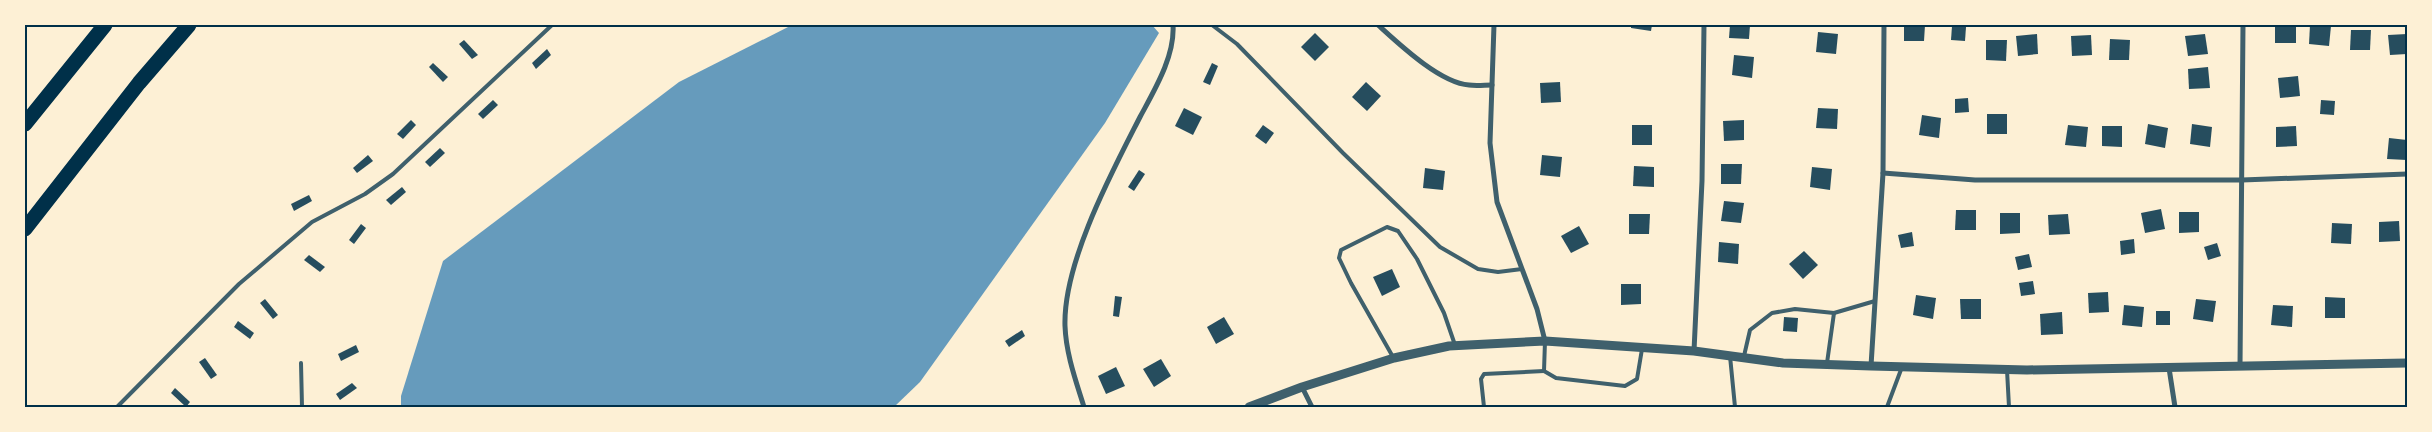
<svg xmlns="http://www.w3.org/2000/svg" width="2432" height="432" viewBox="0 0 2432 432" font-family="Cabin,sans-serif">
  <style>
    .water { fill: #669bbc }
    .building { fill: #264d5e }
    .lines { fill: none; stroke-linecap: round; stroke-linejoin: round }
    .service { stroke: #3f606c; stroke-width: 4 }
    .minor { stroke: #3f606c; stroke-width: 5 }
    .tertiary { stroke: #3f606c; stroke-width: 9 }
    .motorway { stroke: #003049; stroke-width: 15 }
    .neatline { fill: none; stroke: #003049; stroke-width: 2 }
  </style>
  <rect width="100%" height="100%" fill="#fdf0d5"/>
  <polygon class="water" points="792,25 1152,25 1159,33 1105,123 920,382 894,407 401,407 401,396 443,261 679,82"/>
  <g class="building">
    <polygon points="1631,25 1652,25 1651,31 1631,28"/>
    <polygon points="1730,25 1750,25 1749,39 1729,38"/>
    <polygon points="1904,25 1925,25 1924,41 1904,41"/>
    <rect x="2275" y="25" width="21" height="18"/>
    <polygon points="2310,25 2331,26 2329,46 2309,44"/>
    <polygon points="1952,26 1966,27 1965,41 1951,40"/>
    <polygon points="2351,30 2371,30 2370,50 2350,50"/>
    <polygon points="1818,32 1838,34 1836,54 1816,52"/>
    <polygon points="1315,33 1329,47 1315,61 1301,47"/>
    <polygon points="2037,34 2038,54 2018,56 2016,36"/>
    <polygon points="2205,34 2208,54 2188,56 2185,36"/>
    <polygon points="2407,34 2407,54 2390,55 2388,35"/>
    <polygon points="2091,35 2092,55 2072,56 2071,36"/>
    <polygon points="2110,39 2130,40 2129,60 2109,60"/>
    <polygon points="464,40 478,55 472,59 459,44"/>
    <polygon points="1986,40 2007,40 2006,61 1986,60"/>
    <polygon points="547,49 551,55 536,69 532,63"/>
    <polygon points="1734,55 1754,57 1752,78 1732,75"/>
    <polygon points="433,63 448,77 443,82 429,67"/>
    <polygon points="1212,63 1218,66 1210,85 1203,82"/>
    <polygon points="2208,67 2210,88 2189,89 2188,69"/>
    <polygon points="2298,76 2300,96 2280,98 2278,78"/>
    <polygon points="1366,82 1381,96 1367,111 1352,97"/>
    <polygon points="1560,82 1561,102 1541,103 1540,83"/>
    <polygon points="1968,98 1969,112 1955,113 1955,99"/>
    <polygon points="493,100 498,105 483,119 478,114"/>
    <polygon points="2321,100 2335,101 2334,115 2320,114"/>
    <polygon points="1184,108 1202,117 1193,135 1175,126"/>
    <polygon points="1818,108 1838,109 1837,129 1816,128"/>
    <rect x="1987" y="114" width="20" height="20"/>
    <polygon points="1922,115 1941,118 1939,138 1919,135"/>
    <polygon points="411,120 416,125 403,139 397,134"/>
    <polygon points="1744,120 1744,140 1724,141 1723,121"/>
    <polygon points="2148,124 2168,128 2165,148 2145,144"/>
    <polygon points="2192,124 2212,127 2210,147 2190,144"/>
    <polygon points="1263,125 1274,133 1266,144 1255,136"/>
    <rect x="1632" y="125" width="20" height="20"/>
    <polygon points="2068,125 2088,127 2086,147 2065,145"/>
    <polygon points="2102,126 2122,126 2122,147 2102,146"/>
    <polygon points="2296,126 2297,146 2276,147 2276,127"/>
    <polygon points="2389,138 2407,140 2407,160 2387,159"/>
    <polygon points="440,148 445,153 430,167 425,162"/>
    <polygon points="368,155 373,161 357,173 353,168"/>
    <polygon points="1542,155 1562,157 1560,177 1540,175"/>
    <polygon points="1721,164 1742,164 1741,184 1721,184"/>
    <polygon points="1634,166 1654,167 1654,187 1633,186"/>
    <polygon points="1812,167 1832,169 1830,190 1810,187"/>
    <polygon points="1425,168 1445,171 1443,190 1423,188"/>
    <polygon points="1139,170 1145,174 1134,191 1128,187"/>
    <polygon points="402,187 406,192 391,205 386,200"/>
    <polygon points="309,195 312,201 294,211 291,204"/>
    <polygon points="1724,201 1744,203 1741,223 1721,221"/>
    <polygon points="2161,209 2165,229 2145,233 2141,213"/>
    <polygon points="1956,210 1976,210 1976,230 1955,230"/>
    <polygon points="2179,212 2199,212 2199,232 2179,233"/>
    <polygon points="2000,213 2020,213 2020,233 2000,234"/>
    <polygon points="1629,214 1650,214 1649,234 1629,234"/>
    <polygon points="2068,214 2070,234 2049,235 2048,215"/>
    <polygon points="2399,221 2400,241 2379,242 2379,222"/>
    <polygon points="2332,223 2352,224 2351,244 2331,243"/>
    <polygon points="361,224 366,228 354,244 349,240"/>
    <polygon points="1579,226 1589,244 1571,253 1561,236"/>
    <polygon points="1912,232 1914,246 1901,248 1898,235"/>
    <polygon points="2134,239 2135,253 2121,255 2120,241"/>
    <polygon points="1719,242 1739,244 1738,264 1718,262"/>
    <polygon points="2217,243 2221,256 2208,260 2204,247"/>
    <polygon points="1804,251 1818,265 1803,279 1789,264"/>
    <polygon points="2029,254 2032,267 2018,270 2015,257"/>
    <polygon points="309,255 325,267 320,272 304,260"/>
    <polygon points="1392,269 1400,287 1382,296 1373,277"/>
    <polygon points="2033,281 2035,294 2021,296 2019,283"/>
    <polygon points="1621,284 1641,284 1641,304 1621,305"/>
    <polygon points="2108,292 2109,312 2089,313 2088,293"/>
    <polygon points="1916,295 1936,298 1933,319 1913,315"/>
    <polygon points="1115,296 1122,297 1119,317 1113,316"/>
    <polygon points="2325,297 2345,298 2345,318 2325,318"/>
    <polygon points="265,299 278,315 273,319 260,303"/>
    <polygon points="1960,299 1981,299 1981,319 1961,319"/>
    <polygon points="2196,299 2216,301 2213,322 2193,319"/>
    <polygon points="2124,305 2144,307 2142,327 2122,325"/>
    <polygon points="2273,305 2293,306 2292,327 2271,325"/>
    <rect x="2156" y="311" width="14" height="14"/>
    <polygon points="2062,312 2063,334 2041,335 2040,314"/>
    <polygon points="1224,317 1234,334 1216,344 1207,327"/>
    <polygon points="1784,317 1798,318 1797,332 1783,331"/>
    <polygon points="238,321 254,333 250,339 234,327"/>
    <polygon points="1022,330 1025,336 1009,347 1005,341"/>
    <polygon points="356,345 359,352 341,361 338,354"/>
    <polygon points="205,358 217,375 211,379 199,362"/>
    <polygon points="1161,359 1171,376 1154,387 1143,369"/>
    <polygon points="1116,367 1125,386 1106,394 1098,376"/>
    <polygon points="352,383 357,388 340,400 336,394"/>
    <polygon points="175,388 190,402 186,407 171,393"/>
  </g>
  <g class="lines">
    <g class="service">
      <polyline points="1212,25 1237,44 1343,153 1440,247 1478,269 1498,272 1522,269"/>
      <polyline points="1545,341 1544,371 1556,378 1625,386 1637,379 1642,349"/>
      <polyline points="1730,356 1735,407"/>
      <polyline points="1744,356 1750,330 1772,313 1795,309 1834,313 1875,301"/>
      <polyline points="1393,357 1351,283 1339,258 1341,250 1387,227 1398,231 1417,259 1444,313 1455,345"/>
      <polyline points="301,363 302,407"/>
      <polyline points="1827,363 1834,313"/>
      <polyline points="2007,370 2009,407"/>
      <polyline points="117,407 239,284 312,222 365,194 393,174 552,25"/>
      <polyline points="1484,407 1481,379 1484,374 1544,371"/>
      <polyline points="1887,407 1902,367"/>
    </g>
    <g class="minor">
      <path d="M 1378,25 C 1399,44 1440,83 1469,85 C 1476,86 1485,85 1492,85"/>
      <polyline points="1494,25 1490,143 1497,202 1537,309 1545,341"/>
      <polyline points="1883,173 1975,180 2242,180 2407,174"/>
      <polyline points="1694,351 1702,181 1704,25"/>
      <polyline points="1871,366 1883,173 1884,25"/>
      <polyline points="2240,366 2243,25"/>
      <polyline points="2169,368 2175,407"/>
      <polyline points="1302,387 1312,407"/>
      <path d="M 1084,407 C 1076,381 1066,354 1065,326 C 1063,263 1112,172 1140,117 C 1155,89 1175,56 1173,25"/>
    </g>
    <polyline class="tertiary" points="1249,407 1302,387 1394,358 1449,346 1545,341 1694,351 1783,363 1871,366 2027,370 2407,363"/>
    <g class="motorway">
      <polyline points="25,124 105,25"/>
      <polyline points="25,229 139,83 189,25"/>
    </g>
  </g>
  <rect width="2432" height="432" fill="none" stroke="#fdf0d5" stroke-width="52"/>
  <rect x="26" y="26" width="2380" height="380" class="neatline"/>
</svg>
